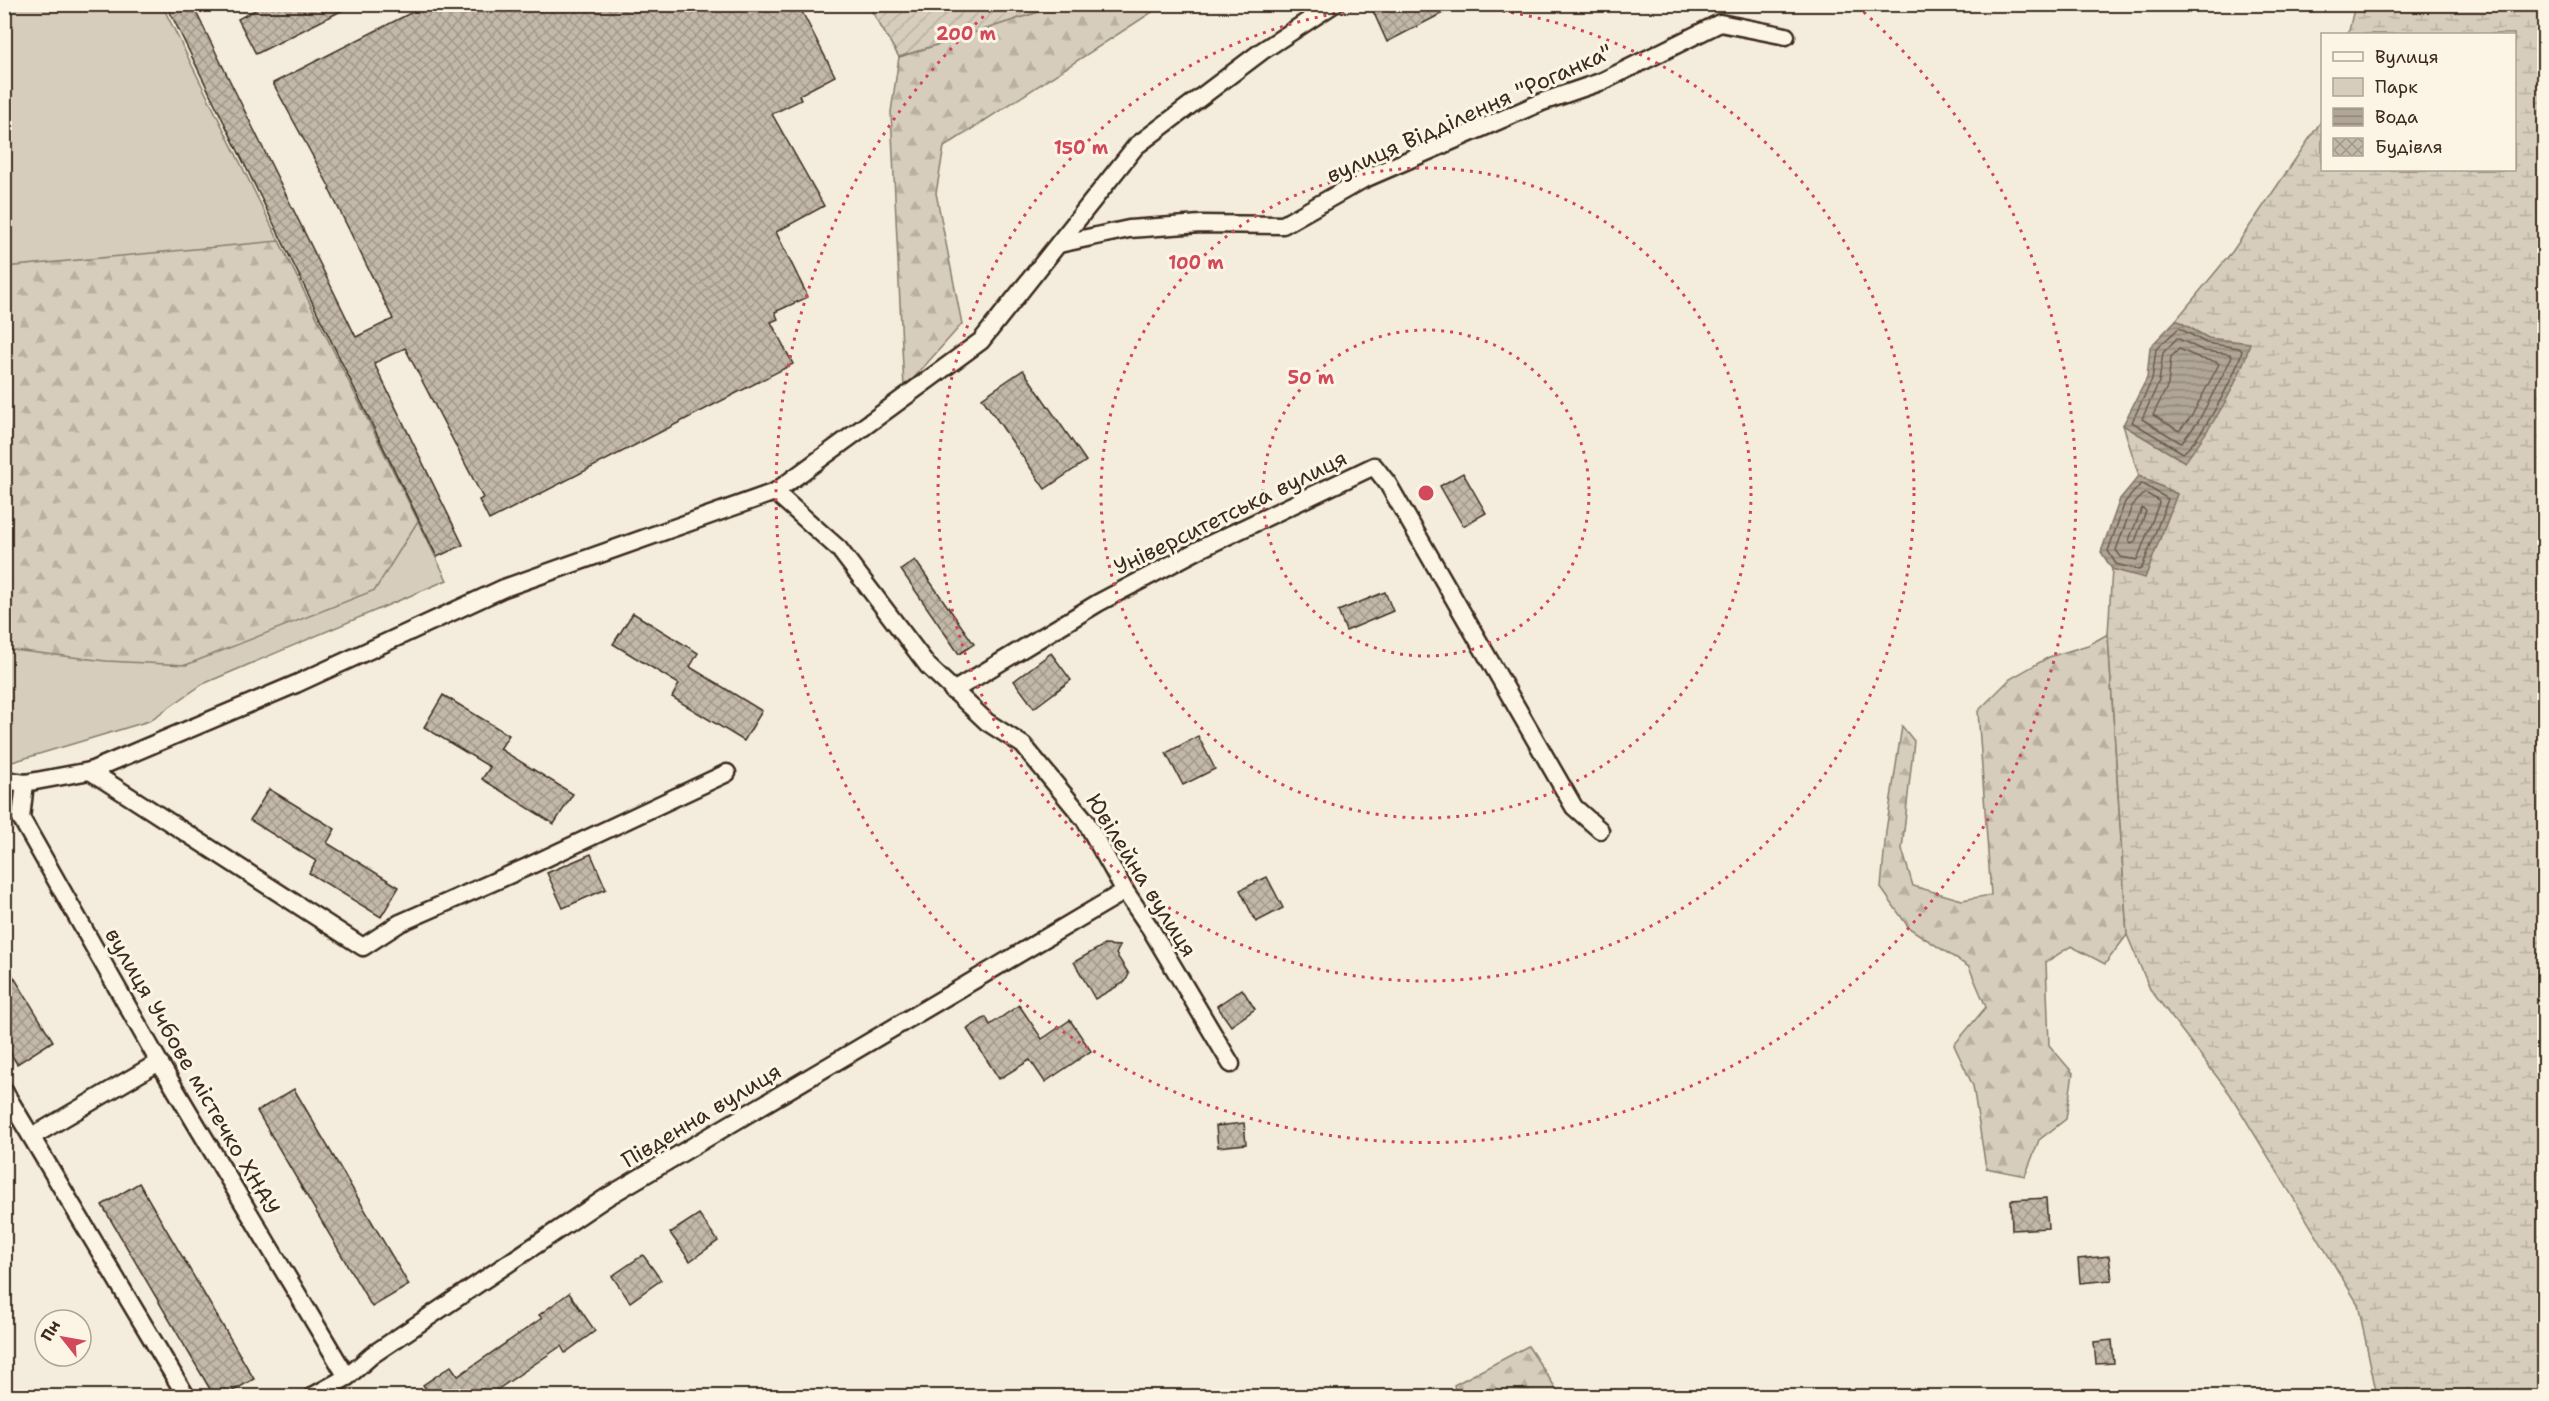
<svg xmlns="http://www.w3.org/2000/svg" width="2549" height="1401" viewBox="0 0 2549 1401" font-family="'Shantell Sans',sans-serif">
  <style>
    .green { fill: #d6cdbd; stroke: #887c6e; stroke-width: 1.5 }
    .forest { fill: url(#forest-firs); stroke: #887c6e; stroke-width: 1.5 }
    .wetland { fill: url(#wetland-marsh); stroke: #887c6e; stroke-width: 1.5 }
    .garden { fill: url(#garden-furrows); stroke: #887c6e; stroke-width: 1.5 }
    .water { fill: url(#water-rules); stroke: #817466; stroke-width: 1.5 }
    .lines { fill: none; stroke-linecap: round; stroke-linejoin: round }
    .shore { stroke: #6a5b4e; stroke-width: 1.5 }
    .building { fill: url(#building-cross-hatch); stroke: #3b2a1e; stroke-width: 1.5 }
    .street-casing { stroke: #3b2a1e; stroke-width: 21 }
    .street { stroke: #fcf5e5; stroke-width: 16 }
    .ring { fill: none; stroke: #d1495b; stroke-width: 3; stroke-dasharray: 3 6 }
    .labels { text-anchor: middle; stroke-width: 6; stroke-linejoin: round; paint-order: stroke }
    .street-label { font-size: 22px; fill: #3b2a1e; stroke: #fcf5e5 }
    .centre { fill: #d1495b; stroke: #fcf5e5; stroke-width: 3 }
    .ring-label { font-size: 18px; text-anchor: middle; font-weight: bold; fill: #d1495b; stroke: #fcf5e5; stroke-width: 6; stroke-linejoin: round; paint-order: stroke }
  </style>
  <defs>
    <pattern id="forest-firs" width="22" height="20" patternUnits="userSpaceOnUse" patternTransform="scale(1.5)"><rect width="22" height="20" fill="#d6cdbd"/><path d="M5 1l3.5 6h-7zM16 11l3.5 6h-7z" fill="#b9b0a2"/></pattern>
    <pattern id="wetland-marsh" width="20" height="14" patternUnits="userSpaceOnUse" patternTransform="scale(1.5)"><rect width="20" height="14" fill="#d6cdbd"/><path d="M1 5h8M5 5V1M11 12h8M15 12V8" fill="none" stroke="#b9b0a2"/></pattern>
    <pattern id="garden-furrows" width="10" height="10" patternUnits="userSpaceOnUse" patternTransform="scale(1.5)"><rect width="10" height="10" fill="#d6cdbd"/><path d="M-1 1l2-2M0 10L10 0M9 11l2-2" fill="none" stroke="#b9b0a2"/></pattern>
    <pattern id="water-rules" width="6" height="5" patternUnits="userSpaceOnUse" patternTransform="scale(1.5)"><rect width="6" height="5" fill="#b0a596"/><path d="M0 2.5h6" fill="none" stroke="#90877a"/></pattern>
    <pattern id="building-cross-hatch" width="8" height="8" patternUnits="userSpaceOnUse" patternTransform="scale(1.5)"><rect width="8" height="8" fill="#c3b9aa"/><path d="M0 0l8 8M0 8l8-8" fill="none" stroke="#a0978a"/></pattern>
  </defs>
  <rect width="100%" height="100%" fill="#f4eddd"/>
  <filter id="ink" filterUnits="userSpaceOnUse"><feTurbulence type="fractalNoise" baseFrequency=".0167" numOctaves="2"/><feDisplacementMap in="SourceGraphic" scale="12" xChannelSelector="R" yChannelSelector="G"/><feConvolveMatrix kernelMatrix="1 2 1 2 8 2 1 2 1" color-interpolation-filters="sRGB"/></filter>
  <g filter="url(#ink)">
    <polygon class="green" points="5,5 162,5 447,580 203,684 149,721 9,763 5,763"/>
    <g class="forest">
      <polygon points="1052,5 1163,5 944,147 936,193 962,324 904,389 891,112 899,57 1038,12"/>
      <polygon points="279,241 418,521 375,590 186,665 106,661 5,649 5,267"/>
      <polygon points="2108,634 2127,935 2105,964 2071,946 2046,962 2049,1045 2073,1073 2066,1119 2039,1140 2025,1176 1986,1168 1973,1086 1954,1045 1986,1007 1969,967 1909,928 1881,888 1886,831 1902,726 1914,741 1902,849 1913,886 1962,900 1991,895 1978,711 2010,679 2049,657 2088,645"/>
      <polygon points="1528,1346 1561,1396 1456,1396 1454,1385"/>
    </g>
    <polygon class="wetland" points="2355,5 2544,5 2544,1396 2377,1396 2358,1304 2230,1094 2150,989 2127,935 2108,634 2112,569 2145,577 2177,494 2139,476 2123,425 2185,462 2208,338 2176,320 2232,252 2322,120 2322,170 2514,170 2514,34 2348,34"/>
    <polygon class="garden" points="868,5 1052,5 1038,12 899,57"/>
    <g class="water">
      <path d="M 2176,320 L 2208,338 L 2250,343 C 2238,387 2212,426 2185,462 L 2123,425 L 2147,378 L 2150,347 Z"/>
      <polygon points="2139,476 2177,494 2145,578 2112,569 2101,552 2120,499"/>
    </g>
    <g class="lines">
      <g class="shore">
        <path d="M 2179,328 L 2206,343 L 2239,348 L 2242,351 C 2235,376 2203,437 2183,453 L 2132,422 L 2152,380 L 2156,349 Z"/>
        <polygon points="2177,338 2204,351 2230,354 2232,357 2198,422 2181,443 2142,419 2159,382 2163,353"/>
        <polygon points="2179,349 2202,359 2217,362 2219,364 2191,417 2179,431 2153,415 2168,385 2171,357"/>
        <polygon points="2143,484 2168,499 2142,568 2139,570 2116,564 2108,551 2125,502 2140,485"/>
        <polygon points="2145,493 2158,500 2159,503 2137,560 2121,557 2116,550 2132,506"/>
        <polygon points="2142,508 2146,511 2135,542 2131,544 2129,540"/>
      </g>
    </g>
    <g class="building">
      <polygon points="166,4 192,4 356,337 393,319 329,189 330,188 273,83 428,4 798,4 835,76 799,95 801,100 772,114 824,206 776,232 808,297 775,312 778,319 771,322 793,364 489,520 479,500 483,498 405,348 374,363 463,545 437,557"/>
      <polygon points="266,4 355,4 256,54 238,19"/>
      <polygon points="1387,4 1460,4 1387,42 1373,11"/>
      <polygon points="1023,370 1086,461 1045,489 982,398"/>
      <polygon points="1463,473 1486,513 1463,526 1440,486"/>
      <polygon points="915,560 974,644 959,654 901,570"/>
      <polygon points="1385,592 1393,611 1346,631 1338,611"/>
      <polygon points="633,613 698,653 690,667 762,711 744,741 672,697 679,684 613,644"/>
      <polygon points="1051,653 1071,680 1034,708 1014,681"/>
      <polygon points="443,695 509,735 500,749 573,794 554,824 482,779 490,767 424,727"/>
      <polygon points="1198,736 1215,769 1183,785 1166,753"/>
      <polygon points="269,789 335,829 327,843 399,887 381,917 309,873 316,861 250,820"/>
      <polygon points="591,854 606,889 563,908 547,873"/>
      <polygon points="1267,877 1283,908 1256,922 1240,890"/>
      <polygon points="1104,945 1120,946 1116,954 1129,974 1125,982 1095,999 1074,962"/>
      <polygon points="4,961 53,1041 17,1064 4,1043"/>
      <polygon points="1242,989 1255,1009 1231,1026 1217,1006"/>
      <polygon points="1019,1005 1042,1039 1070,1020 1091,1051 1045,1082 1030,1060 999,1079 967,1029 986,1017 990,1025"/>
      <polygon points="294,1089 409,1285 372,1307 257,1111"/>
      <polygon points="1244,1123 1246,1144 1218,1147 1216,1126"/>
      <polygon points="139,1183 254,1379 224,1396 214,1396 102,1205"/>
      <polygon points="2046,1198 2048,1228 2012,1230 2011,1200"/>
      <polygon points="699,1214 718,1241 690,1261 670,1233"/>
      <polygon points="643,1255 661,1280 630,1302 612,1276"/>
      <polygon points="2109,1256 2112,1280 2080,1283 2078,1259"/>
      <polygon points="569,1293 595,1331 565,1353 561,1346 488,1396 431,1396 423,1385 451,1366 458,1376 542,1318 539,1315"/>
      <polygon points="2112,1340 2114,1363 2096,1364 2094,1342"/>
    </g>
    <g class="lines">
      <g class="street-casing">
        <g id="street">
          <polyline points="1059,244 1129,229 1201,224 1283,225 1362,180 1542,102 1603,81 1720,23 1786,36"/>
          <polyline points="775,492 839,549 928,666 987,722 1023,745 1085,820 1125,891 1150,928 1231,1064"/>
          <polyline points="953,691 1098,603 1204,547 1374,466 1388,484 1574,807 1600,830"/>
          <polyline points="90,771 363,947 400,923 527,867 727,773"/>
          <polyline points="4,780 25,783 90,771 296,684 504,588 775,492 981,341 1136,146 1262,51 1334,4"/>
          <polyline points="25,783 21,818 159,1062 347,1377"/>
          <polyline points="4,1091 186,1396"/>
          <polyline points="33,1136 159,1062"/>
          <polyline points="313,1396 347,1377 372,1355 607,1197 1125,891"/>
        </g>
      </g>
      <use href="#street" class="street"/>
    </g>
  </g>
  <g class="ring">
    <circle cx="1426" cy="493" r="163"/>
    <circle cx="1426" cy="493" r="325"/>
    <circle cx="1426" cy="493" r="488"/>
    <path d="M1857 6A650 650 0 1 1 995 6"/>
  </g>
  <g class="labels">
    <g class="street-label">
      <text transform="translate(1469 113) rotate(-24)" y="8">вулиця Відділення "Роганка"</text>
      <text transform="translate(1230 512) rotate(-26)" y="8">Університетська вулиця</text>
      <text transform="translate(1142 875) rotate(58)" y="8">Ювілейна вулиця</text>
      <text transform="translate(193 1071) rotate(60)" y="8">вулиця Учбове містечко ХНАУ</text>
      <text transform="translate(701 1115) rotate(-31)" y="8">Південна вулиця</text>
    </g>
  </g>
  <circle cx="1426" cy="493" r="9" class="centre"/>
  <g class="ring-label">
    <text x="966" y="40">200 m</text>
    <text x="1081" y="154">150 m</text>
    <text x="1196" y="269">100 m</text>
    <text x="1311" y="384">50 m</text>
  </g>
  <rect width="2549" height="1401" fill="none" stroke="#fcf5e5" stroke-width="24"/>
  <rect x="12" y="12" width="2525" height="1377" fill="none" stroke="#3b2a1e" stroke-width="2" filter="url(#ink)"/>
  <rect x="2321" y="33" width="195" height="138" fill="#fcf5e5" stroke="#afa495" stroke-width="1.5"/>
  <rect x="2333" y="52" width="30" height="9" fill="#fcf5e5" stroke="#afa495" stroke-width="1.5"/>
  <text x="2375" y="63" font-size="18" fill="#3b2a1e">Вулиця</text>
  <rect x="2333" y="78" width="30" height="18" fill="#d6cdbd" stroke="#afa495" stroke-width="1.5"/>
  <text x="2375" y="93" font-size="18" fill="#3b2a1e">Парк</text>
  <rect x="2333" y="108" width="30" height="18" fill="url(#water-rules)" stroke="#afa495" stroke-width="1.5"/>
  <text x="2375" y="123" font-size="18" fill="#3b2a1e">Вода</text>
  <rect x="2333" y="138" width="30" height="18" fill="url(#building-cross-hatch)" stroke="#afa495" stroke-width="1.5"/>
  <text x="2375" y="153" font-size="18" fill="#3b2a1e">Будівля</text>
  <g transform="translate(63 1338) rotate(301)"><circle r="28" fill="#fcf5e5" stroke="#afa495" stroke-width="1.5"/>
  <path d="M0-4.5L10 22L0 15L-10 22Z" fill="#d1495b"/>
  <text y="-9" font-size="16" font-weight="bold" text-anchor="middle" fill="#3b2a1e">Пн</text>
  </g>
</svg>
